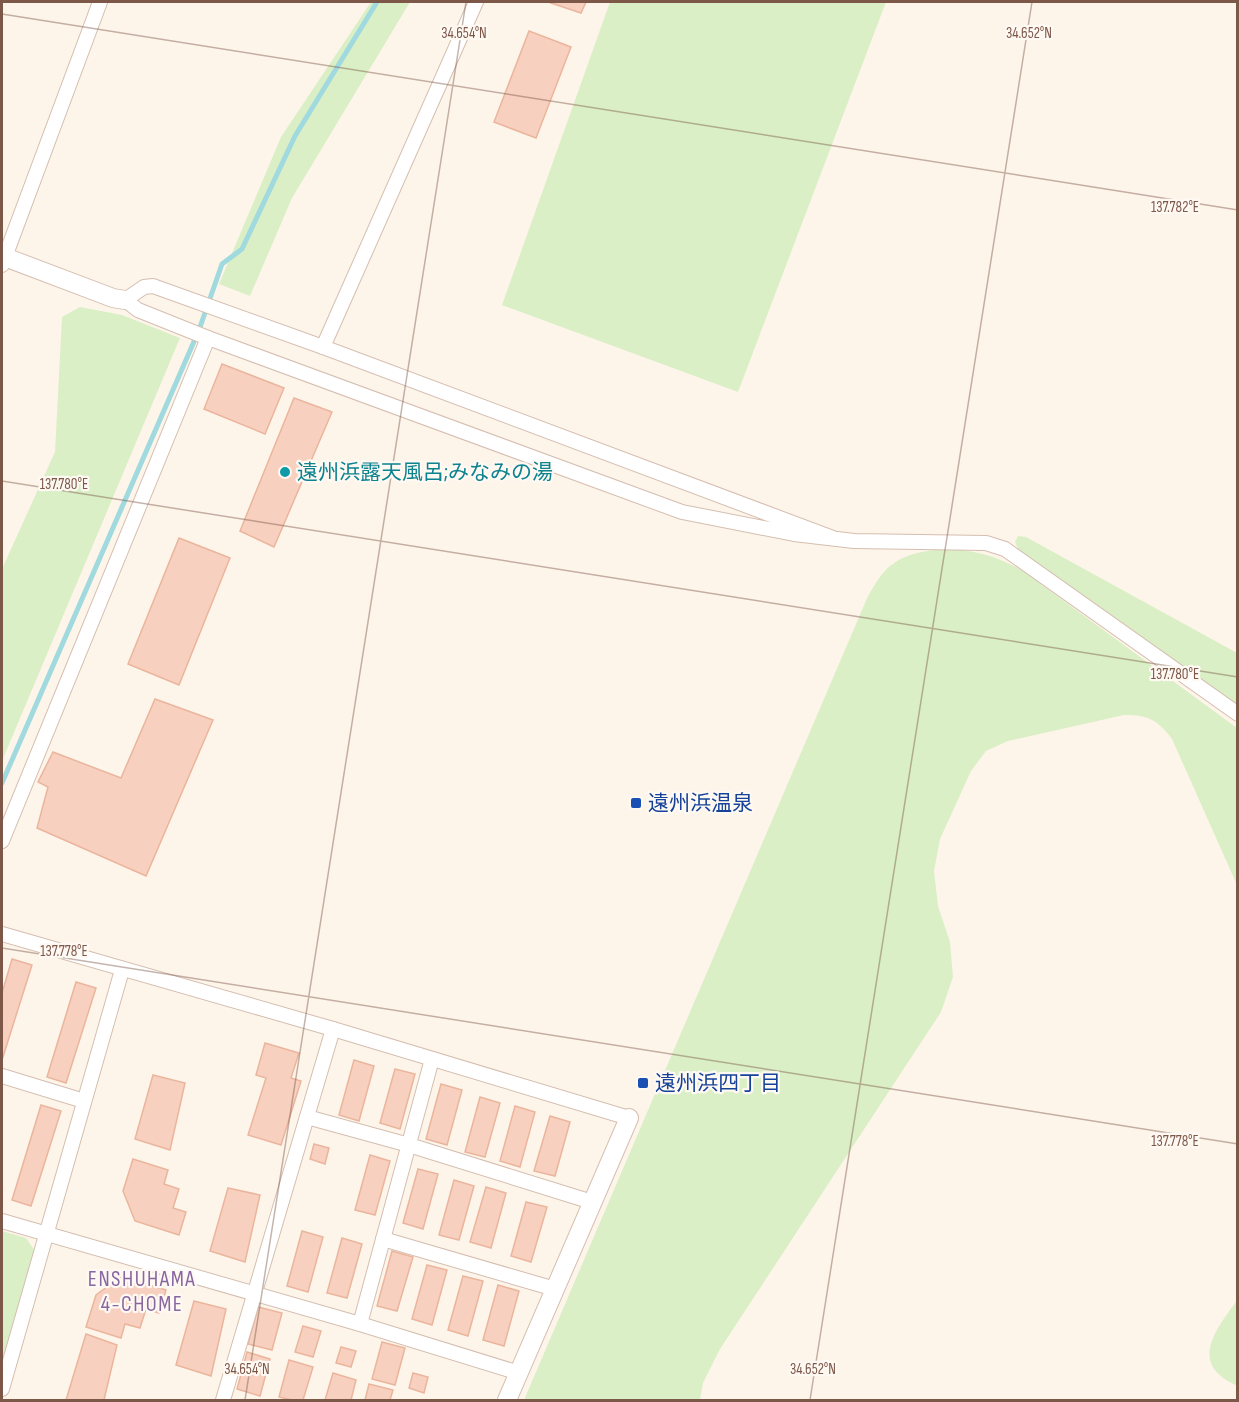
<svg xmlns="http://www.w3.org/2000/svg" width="1239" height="1402" viewBox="0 0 1239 1402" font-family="'Sofia Sans Condensed','Noto Sans JP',sans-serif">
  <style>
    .green { fill: #daefc6 }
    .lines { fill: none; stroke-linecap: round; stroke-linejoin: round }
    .stream { stroke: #a0dade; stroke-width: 5 }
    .building { fill: #f7d0bf; stroke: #ebb59d; stroke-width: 1.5 }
    .minor-casing { stroke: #d5beb0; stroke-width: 16 }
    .tertiary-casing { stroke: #d5beb0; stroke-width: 20 }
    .minor { stroke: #fff; stroke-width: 14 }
    .tertiary { stroke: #fff; stroke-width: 18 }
    .ticks { fill: none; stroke: #7d5849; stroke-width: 1.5; stroke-opacity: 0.45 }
    .culture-dot { fill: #0f9aa8; stroke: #fff9f3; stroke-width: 2 }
    .transit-dot { fill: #1a4fb4; stroke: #fff9f3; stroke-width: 2 }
    .labels { text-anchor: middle; stroke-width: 4.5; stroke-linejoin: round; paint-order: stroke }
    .culture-label { font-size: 21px; fill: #0d838f; stroke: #fff9f3; text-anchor: start }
    .transit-label { font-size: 21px; fill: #164399; stroke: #fff9f3; text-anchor: start }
    .neighbourhood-label { font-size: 22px; letter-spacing: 1.5px; fill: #8866a0; stroke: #fff9f3 }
    .ticks-label { font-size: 15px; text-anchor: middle; fill: #7d5849; stroke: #fff9f3; stroke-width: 4.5; stroke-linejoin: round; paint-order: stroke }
  </style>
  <rect width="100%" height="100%" fill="#fef5ea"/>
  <g class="green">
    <polygon points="371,2 410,2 292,198 250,296 219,284 281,137"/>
    <polygon points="610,2 886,2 738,392 502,305"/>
    <polygon points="80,307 122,315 180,338 2,761 2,569 55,452 62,317"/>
    <polygon points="1018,536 1026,537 1237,653 1237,705 1018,549 1015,542"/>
    <path d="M 950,549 C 978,551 999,557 1023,571 L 1237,728 L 1237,885 L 1172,739 C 1158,720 1148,715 1124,715 L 1008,741 L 986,751 L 971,771 L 940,839 L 934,871 L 938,906 L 950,942 L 953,977 L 941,1012 L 720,1349 L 703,1383 L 700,1400 L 524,1400 L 868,596 C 873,588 878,578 884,572 C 901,553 926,550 950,549 Z"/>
    <polygon points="2,1231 26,1238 35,1251 2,1361"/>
    <path d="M 1237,1300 L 1237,1386 C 1232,1383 1225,1380 1221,1376 C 1193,1353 1224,1320 1237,1300 Z"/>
  </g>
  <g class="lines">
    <polyline class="stream" points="2,783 199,330 222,264 242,249 295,136 377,2"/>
  </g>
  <g class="building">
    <polygon points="548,2 586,2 581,13"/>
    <polygon points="529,31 571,47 536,138 494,122"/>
    <polygon points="222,364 284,388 265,434 204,409"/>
    <polygon points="294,398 332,412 274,547 240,531"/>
    <polygon points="179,538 230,558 179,685 128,664"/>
    <polygon points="155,699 213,720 146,876 37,828 48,787 38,782 53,752 121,778"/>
    <polygon points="12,959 32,965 2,1060 2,993"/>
    <polygon points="76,982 96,988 66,1083 47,1077"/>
    <polygon points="265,1043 299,1053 291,1078 301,1081 281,1145 248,1135 266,1078 256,1075"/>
    <polygon points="354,1060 374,1066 359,1121 339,1115"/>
    <polygon points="395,1069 415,1074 400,1129 380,1123"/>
    <polygon points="153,1075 185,1083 170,1150 135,1139"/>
    <polygon points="441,1084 462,1090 447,1145 426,1139"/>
    <polygon points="480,1097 500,1103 485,1157 465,1152"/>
    <polygon points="41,1105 61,1111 31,1206 12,1200"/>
    <polygon points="515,1106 535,1112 520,1167 500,1161"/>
    <polygon points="550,1116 570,1122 555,1176 534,1171"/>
    <polygon points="314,1144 329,1148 325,1164 310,1159"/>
    <polygon points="370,1155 390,1161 375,1215 355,1210"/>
    <polygon points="133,1159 168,1170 164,1184 179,1189 173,1208 186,1212 179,1235 135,1221 123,1191"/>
    <polygon points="418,1169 438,1174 423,1229 403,1223"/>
    <polygon points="454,1180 474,1186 459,1240 439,1235"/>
    <polygon points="486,1187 506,1193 491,1248 470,1242"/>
    <polygon points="228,1188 260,1195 245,1262 210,1251"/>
    <polygon points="526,1202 547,1207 531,1262 511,1256"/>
    <polygon points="302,1231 323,1237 308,1292 287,1286"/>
    <polygon points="342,1238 362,1244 347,1298 327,1293"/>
    <polygon points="392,1251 413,1257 397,1311 377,1306"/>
    <polygon points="427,1265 447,1270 432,1325 412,1319"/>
    <polygon points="122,1276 166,1290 159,1313 146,1309 140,1328 125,1324 121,1338 86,1327 96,1295"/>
    <polygon points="463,1276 483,1281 468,1336 448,1330"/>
    <polygon points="498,1285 519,1291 504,1346 483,1340"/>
    <polygon points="194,1301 226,1309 211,1376 176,1365"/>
    <polygon points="258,1307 282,1313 272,1350 248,1344"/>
    <polygon points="303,1326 321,1331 313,1357 295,1352"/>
    <polygon points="86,1334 117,1345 104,1400 66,1400"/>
    <polygon points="382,1342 405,1348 395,1385 372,1379"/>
    <polygon points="341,1347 356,1351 351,1367 336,1363"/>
    <polygon points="247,1352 270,1359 260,1396 237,1389"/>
    <polygon points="289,1360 313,1367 303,1400 292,1400 279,1397"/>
    <polygon points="333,1373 356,1380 351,1400 325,1400"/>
    <polygon points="413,1373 428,1377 424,1393 409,1388"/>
    <polygon points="369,1384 393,1390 390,1400 365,1400"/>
  </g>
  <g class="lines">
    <g class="minor-casing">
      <g id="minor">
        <polyline points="2,265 100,2"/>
        <polyline points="323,347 476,2"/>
        <polyline points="833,538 323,347 153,286 144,287 125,300 138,310 208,338 682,512 794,534 854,541 986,543 1005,549 1238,714"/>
        <polyline points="2,841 208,338"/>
        <polyline points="2,934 333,1029 629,1118"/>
        <polyline points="2,1076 84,1101"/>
        <polyline points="307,1117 409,1145 592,1202"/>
        <polyline points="2,1221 360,1324 519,1373"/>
        <polyline points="383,1239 555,1289"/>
        <polyline points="360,1324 432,1059"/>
        <polyline points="2,1389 122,970"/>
        <polyline points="223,1400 333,1029"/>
      </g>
    </g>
    <g class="tertiary-casing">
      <g id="tertiary">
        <polyline points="2,256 113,298 125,300"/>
        <polyline points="507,1400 629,1118"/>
      </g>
    </g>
    <use href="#minor" class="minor"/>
    <use href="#tertiary" class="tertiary"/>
  </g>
  <path class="ticks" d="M 2,14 L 1238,210M 2,481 L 1238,677M 2,948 L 1238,1144M 245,1400 L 466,2M 810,1400 L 1032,2"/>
  <circle class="culture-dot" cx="285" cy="472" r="6"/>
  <g class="transit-dot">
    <rect x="630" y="797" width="12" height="12" rx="3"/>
    <rect x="637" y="1077" width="12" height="12" rx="3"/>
  </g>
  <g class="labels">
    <g class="culture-label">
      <text x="297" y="479">遠州浜露天風呂;みなみの湯</text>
    </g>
    <g class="transit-label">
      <text x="648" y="810">遠州浜温泉</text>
      <text x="655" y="1090">遠州浜四丁目</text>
    </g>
    <g class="neighbourhood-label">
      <text x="142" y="1286">ENSHUHAMA<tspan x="142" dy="25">4-CHOME</tspan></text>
    </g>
  </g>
  <g class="ticks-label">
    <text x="464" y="38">34.654°N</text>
    <text x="1029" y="38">34.652°N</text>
    <text x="1175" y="212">137.782°E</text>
    <text x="64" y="489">137.780°E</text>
    <text x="1175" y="679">137.780°E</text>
    <text x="64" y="956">137.778°E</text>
    <text x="1175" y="1146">137.778°E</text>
    <text x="247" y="1374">34.654°N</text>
    <text x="813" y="1374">34.652°N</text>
  </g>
  <rect width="1239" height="1402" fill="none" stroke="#7d5849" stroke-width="6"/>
</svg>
